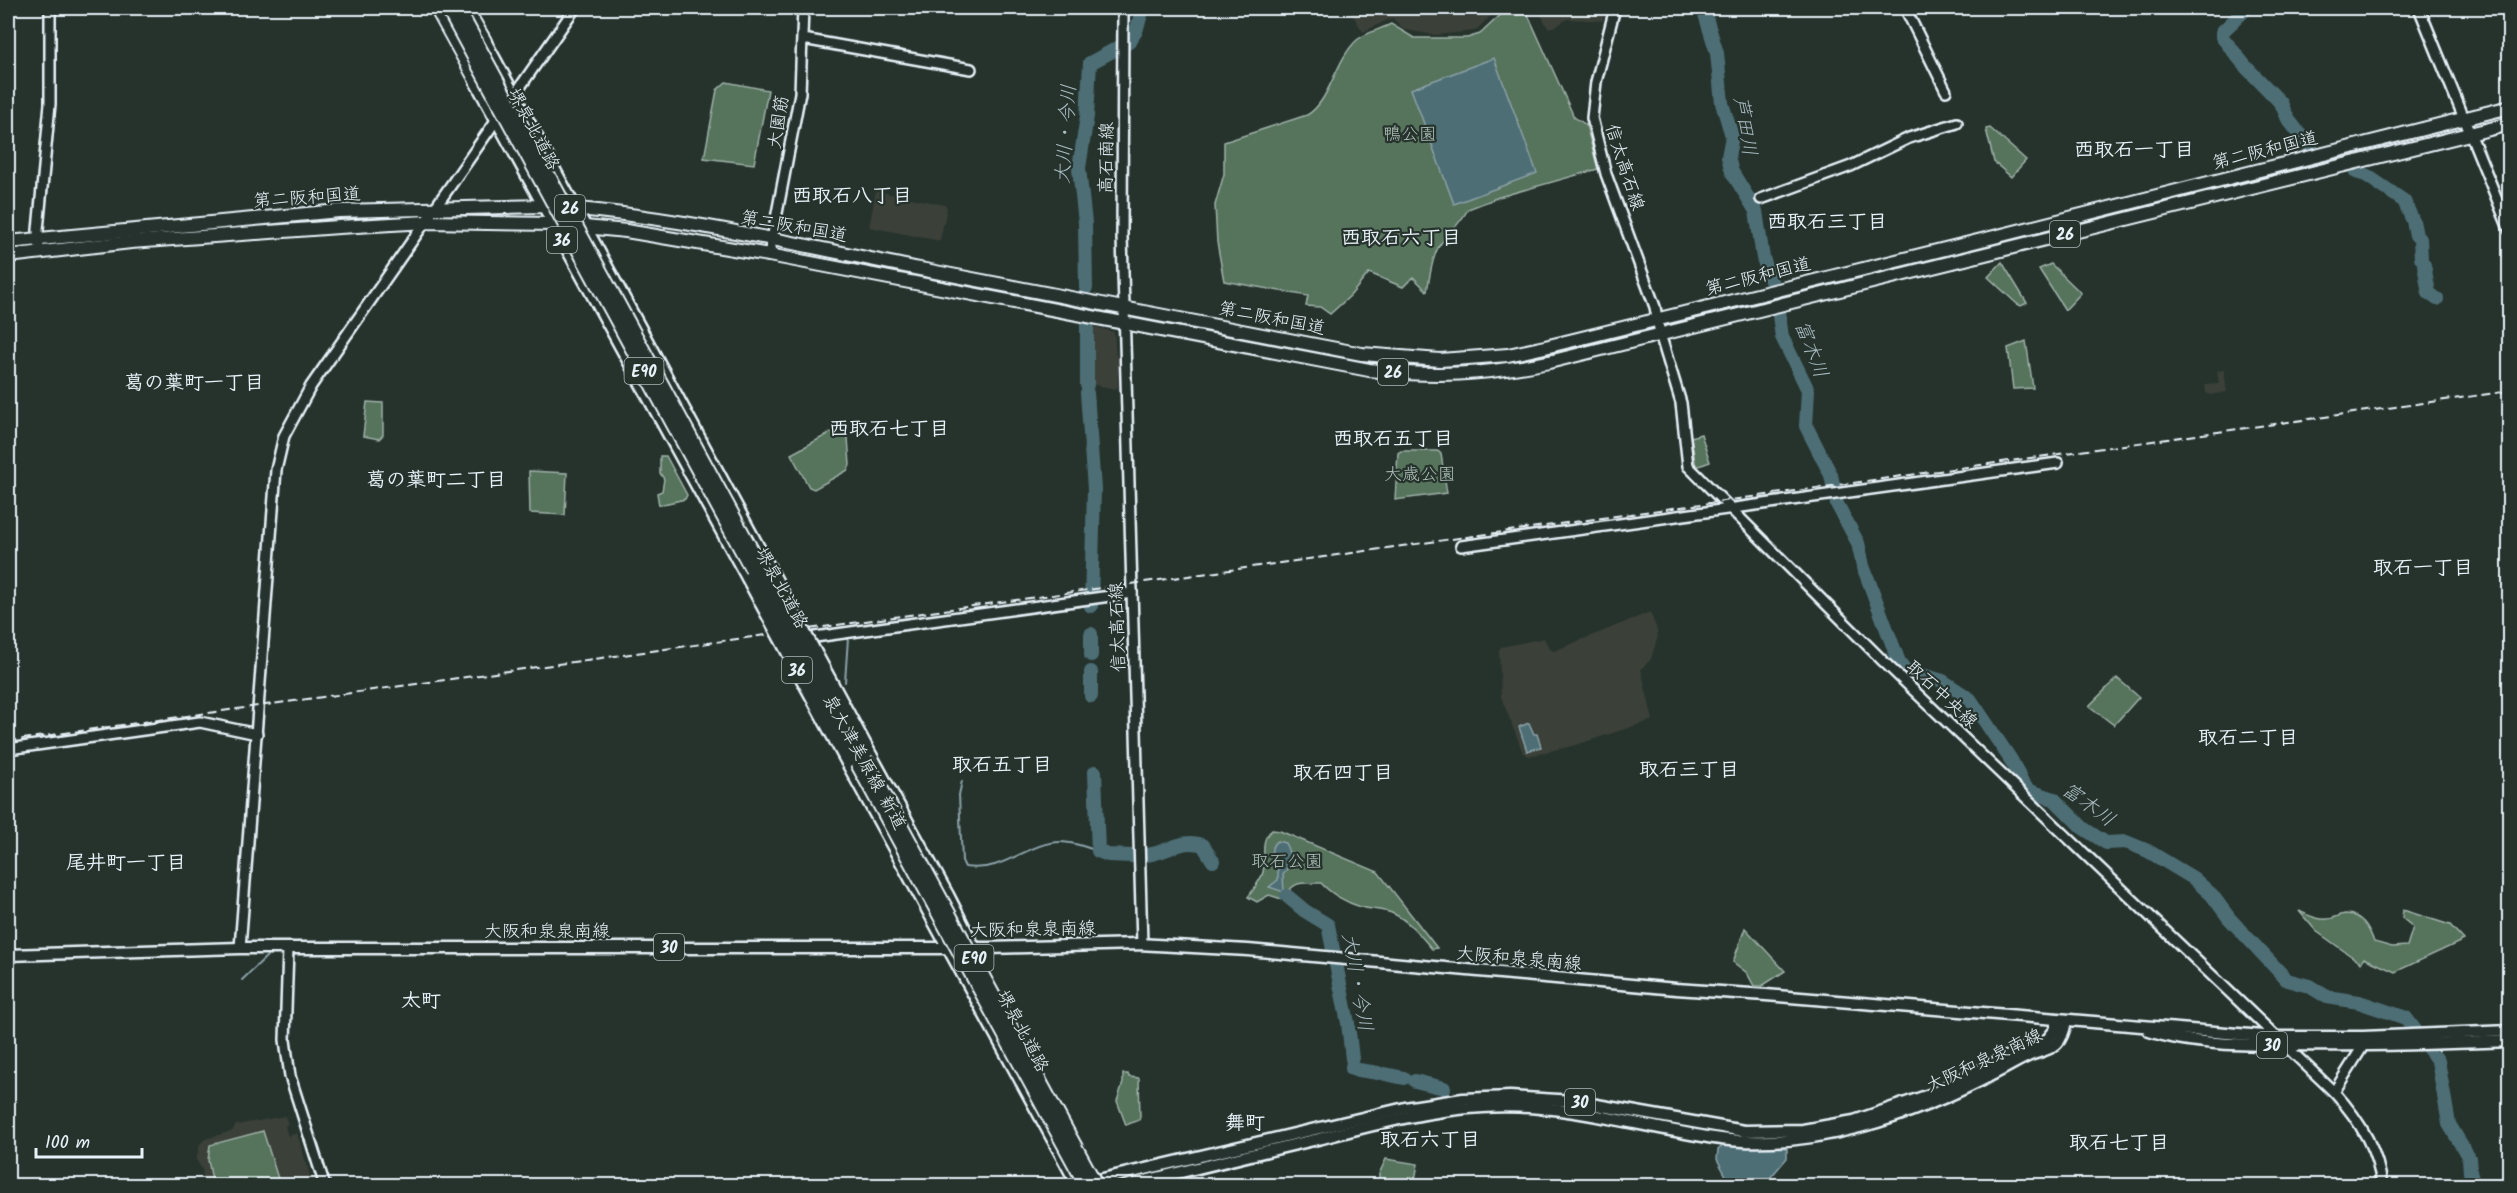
<svg xmlns="http://www.w3.org/2000/svg" width="2517" height="1193" viewBox="0 0 2517 1193" font-family="Kalam,'Klee One',sans-serif">
  <style>
    .built { fill: #3a3f39 }
    .green { fill: #56735b; stroke: #9fb2aa; stroke-width: 1.5 }
    .water { fill: #4e6e74; stroke: #8ca2a9; stroke-width: 1.5 }
    .lines { fill: none; stroke-linecap: round; stroke-linejoin: round }
    .stream { stroke: #8ca2a9; stroke-width: 2 }
    .river { stroke: #4e6e74; stroke-width: 14 }
    .secondary-casing { stroke: #e8f1f8; stroke-width: 14 }
    .primary-casing { stroke: #e8f1f8; stroke-width: 15 }
    .highway-casing { stroke: #e8f1f8; stroke-width: 16 }
    .secondary { stroke: #26332d; stroke-width: 9 }
    .primary { stroke: #26332d; stroke-width: 10 }
    .highway { stroke: #26332d; stroke-width: 12 }
    .rail { stroke: #e8f1f8; stroke-width: 2; stroke-dasharray: 9 4.5; stroke-linecap: butt }
    .primary-bridge-casing { stroke: #e8f1f8; stroke-width: 15; stroke-linecap: butt }
    .highway-bridge-casing { stroke: #e8f1f8; stroke-width: 16; stroke-linecap: butt }
    .primary-bridge { stroke: #26332d; stroke-width: 10 }
    .highway-bridge { stroke: #26332d; stroke-width: 12 }
    .labels { text-anchor: middle; stroke-width: 4.5; stroke-linejoin: round; paint-order: stroke }
    .shield { fill: #26332d; stroke: #aeb8bb; stroke-width: 1.5 }
    .shield-label { font-size: 16px; font-weight: bold; fill: #e8f1f8 }
    .street-label { font-size: 18px; fill: #e8f1f8; stroke: #26332d }
    .park-label { font-size: 18px; fill: #aebfb9; stroke: #26332d }
    .water-label { font-size: 20px; font-style: italic; fill: #aabdc3; stroke: #26332d }
    .neighbourhood-label { font-size: 20px; font-weight: bold; fill: #e8f1f8; stroke: #26332d }
  </style>
  <rect width="100%" height="100%" fill="#26332d"/>
  <filter id="ink" filterUnits="userSpaceOnUse"><feTurbulence type="fractalNoise" baseFrequency=".0167" numOctaves="2"/><feDisplacementMap in="SourceGraphic" scale="12" xChannelSelector="R" yChannelSelector="G"/><feConvolveMatrix kernelMatrix="1 2 1 2 8 2 1 2 1" color-interpolation-filters="sRGB"/></filter>
  <g filter="url(#ink)">
    <g class="built">
      <polygon points="1348,8 1499,8 1475,31 1435,35 1405,30 1392,18 1363,32"/>
      <polygon points="1537,8 1606,8 1603,21 1567,19 1557,26 1548,28"/>
      <polygon points="876,191 945,205 947,208 940,241 869,227"/>
      <polygon points="1092,326 1114,332 1116,356 1119,356 1118,387 1115,389 1091,384"/>
      <polygon points="2224,370 2227,392 2210,395 2206,393 2205,384 2219,383 2217,371"/>
      <polygon points="1650,612 1656,627 1658,636 1651,659 1641,669 1653,720 1576,745 1529,756 1523,753 1501,697 1499,650 1501,647 1544,638 1550,649 1554,651"/>
      <polygon points="285,1116 288,1124 285,1126 288,1136 297,1133 313,1185 204,1185 202,1169 196,1160 200,1144 205,1139 232,1131 236,1125"/>
    </g>
    <g class="green">
      <path d="M 1508,8 L 1525,8 L 1574,117 L 1586,125 L 1598,169 L 1499,197 L 1468,209 C 1459,227 1447,232 1438,248 C 1431,261 1430,277 1427,291 L 1413,277 L 1403,287 L 1369,273 L 1350,296 L 1330,314 L 1320,307 L 1306,306 L 1308,296 L 1224,281 L 1217,242 L 1215,205 L 1224,174 L 1224,142 L 1307,115 C 1330,102 1335,60 1357,40 C 1365,33 1381,29 1391,24 L 1414,38 L 1467,38 L 1480,34 Z"/>
      <polygon points="726,82 768,90 754,164 704,158 717,90"/>
      <polygon points="1990,128 2026,160 2011,177 1994,162 1986,129"/>
      <polygon points="2002,262 2027,303 2021,306 2017,304 1988,277"/>
      <polygon points="2051,264 2081,293 2065,310 2039,269"/>
      <polygon points="2026,341 2033,388 2013,389 2008,348"/>
      <polygon points="367,402 383,403 383,435 379,439 363,436"/>
      <polygon points="847,424 850,465 848,470 814,489 809,487 791,454"/>
      <polygon points="1701,434 1710,462 1696,467 1691,437"/>
      <polygon points="1401,451 1438,451 1441,454 1447,493 1395,500 1398,453"/>
      <polygon points="660,456 666,456 687,495 685,499 659,505 657,493 662,491 664,479 660,473"/>
      <polygon points="529,471 567,473 565,515 530,513"/>
      <polygon points="2117,678 2139,697 2114,725 2089,706"/>
      <path d="M 1272,830 L 1280,831 L 1378,872 L 1437,948 L 1432,949 C 1420,935 1410,922 1394,914 C 1383,909 1372,910 1361,907 C 1347,903 1331,894 1321,883 C 1300,883 1295,880 1282,899 L 1269,895 L 1257,902 L 1248,897 C 1253,890 1261,880 1263,872 C 1267,857 1258,841 1272,830 Z"/>
      <path d="M 2403,910 L 2450,925 L 2464,940 L 2395,972 L 2364,958 L 2361,963 L 2316,931 L 2299,911 C 2308,915 2317,920 2327,919 C 2333,919 2339,915 2345,914 C 2362,914 2369,928 2374,942 L 2392,947 L 2407,946 L 2413,927 L 2402,918 Z"/>
      <polygon points="1745,928 1785,971 1762,986 1754,986 1747,973 1733,962"/>
      <polygon points="1123,1074 1128,1074 1129,1077 1139,1078 1140,1117 1139,1120 1126,1125 1117,1101 1123,1083"/>
      <polygon points="263,1131 280,1185 213,1185 208,1160 210,1145"/>
      <polygon points="1386,1159 1418,1164 1414,1185 1379,1185 1379,1174"/>
    </g>
    <g class="water">
      <polygon points="1494,58 1537,173 1454,204 1411,89"/>
      <polygon points="1529,723 1534,734 1537,734 1541,747 1527,751 1519,727"/>
      <path d="M 1277,841 L 1285,843 C 1292,856 1291,864 1283,875 L 1284,892 L 1269,887 L 1278,880 L 1278,868 L 1273,865 C 1272,857 1269,846 1277,841 Z"/>
      <polygon points="1724,1145 1787,1148 1787,1158 1764,1185 1731,1185 1717,1159 1718,1150"/>
    </g>
    <g class="lines">
      <g class="stream">
        <polyline points="845,682 848,638"/>
        <path d="M 962,781 L 959,795 L 962,861 L 965,867 C 1005,873 1027,842 1061,842 C 1074,842 1085,847 1098,851"/>
        <polyline points="242,980 267,956"/>
      </g>
      <g class="river">
        <polyline points="1703,8 1717,53 1722,103 1732,136 1728,157 1732,172 1756,211 1763,258 1771,281"/>
        <polyline points="2247,8 2222,32 2222,37 2246,67 2281,103 2288,119 2312,150"/>
        <polyline points="2356,172 2366,175 2404,201 2413,221 2416,235 2420,239 2421,258"/>
        <polyline points="2424,265 2429,293 2437,299"/>
        <polyline points="1086,288 1085,223 1079,168 1087,116 1090,63 1129,42 1136,31 1143,8"/>
        <polyline points="1779,315 1782,337 1808,390 1806,426 1831,475 1837,504 1858,543 1863,566 1899,662 1905,670 1943,681 1970,699 2011,760 2024,786 2030,791 2054,799 2083,828 2106,843 2126,842 2148,851 2193,878 2212,895 2229,918 2287,980 2309,986 2327,997 2359,1002 2406,1018 2438,1061 2449,1124 2469,1158 2470,1172 2474,1186"/>
        <polyline points="1087,325 1087,385"/>
        <polyline points="1087,393 1094,489 1091,606"/>
        <polyline points="1091,655 1091,634"/>
        <polyline points="1091,672 1091,696"/>
        <polyline points="1095,772 1098,851 1108,855 1133,856"/>
        <path d="M 1145,855 C 1166,854 1182,837 1203,845 L 1213,861"/>
        <polyline points="1287,896 1305,911 1328,925 1348,1023 1352,1059"/>
        <polyline points="1352,1066 1352,1069 1378,1073"/>
        <polyline points="1385,1074 1404,1078"/>
        <polyline points="1415,1081 1444,1088"/>
      </g>
      <g class="secondary-casing">
        <g id="secondary">
          <polyline points="1123,8 1122,236 1142,944"/>
          <path d="M 1615,8 L 1596,82 L 1592,118 L 1606,174 L 1655,307 L 1660,334 L 1681,403 L 1688,466 L 1883,661 L 2334,1092 C 2358,1118 2378,1149 2382,1186"/>
          <polyline points="1905,8 1946,91"/>
          <polyline points="2419,8 2510,231"/>
          <polyline points="803,39 971,69"/>
          <polyline points="511,100 575,8"/>
          <polyline points="1761,199 1851,166 1909,138 1957,123"/>
          <polyline points="39,244 38,230 50,104 50,8"/>
          <polyline points="769,255 800,93 803,8"/>
          <polyline points="1461,546 2058,463"/>
          <polyline points="815,637 1132,593"/>
          <polyline points="8,749 200,722 257,734"/>
          <polyline points="240,948 276,470 284,436 311,386 499,116"/>
          <polyline points="288,949 285,1040 290,1076 325,1186"/>
          <polyline points="2334,1092 2363,1046 2363,1040"/>
        </g>
      </g>
      <g class="primary-casing">
        <g id="primary">
          <polyline points="482,35 770,568"/>
          <polyline points="475,81 747,578"/>
          <polyline points="869,751 948,895 985,968"/>
          <polyline points="847,763 1078,1186"/>
          <polyline points="8,955 240,948 989,948 1138,944 1248,950 1676,989 1766,995 2275,1037 2363,1037 2510,1031"/>
          <path d="M 2149,1031 C 2191,1045 2246,1045 2290,1045 C 2363,1046 2436,1044 2510,1041"/>
          <polyline points="1077,1185 1405,1108 1463,1099 1510,1097 1574,1101 1744,1131 1803,1130 1854,1121 1932,1094 2025,1048 2047,1040 2056,1029 2056,1019"/>
          <path d="M 1125,1186 C 1189,1170 1253,1154 1318,1139 C 1372,1125 1427,1110 1483,1107 C 1562,1102 1637,1126 1714,1138 C 1809,1153 1916,1115 1999,1071 C 2009,1066 2020,1059 2030,1055 C 2053,1047 2061,1048 2066,1021"/>
        </g>
      </g>
      <g class="highway-casing">
        <g id="highway">
          <polyline points="436,8 479,86"/>
          <polyline points="466,8 485,41"/>
          <path d="M 8,242 L 339,211 L 544,206 C 671,215 796,244 920,269 C 1067,298 1215,325 1362,354 L 1440,360 L 1508,355 L 1545,347 L 1998,236 L 2510,107"/>
          <path d="M 8,256 L 131,242 L 339,227 L 427,222 L 554,224 L 626,231 L 769,255 L 1369,370 C 1436,377 1483,375 1549,362 L 2510,124"/>
        </g>
      </g>
      <use href="#secondary" class="secondary"/>
      <use href="#primary" class="primary"/>
      <use href="#highway" class="highway"/>
      <polyline class="rail" points="8,741 2510,391"/>
      <g class="primary-bridge-casing">
        <g id="primary-bridge">
          <polyline points="770,568 869,751"/>
          <polyline points="747,578 847,763"/>
        </g>
      </g>
      <g class="highway-bridge-casing">
        <g id="highway-bridge">
          <polyline points="447,8 1086,1186"/>
          <polyline points="458,8 1097,1186"/>
        </g>
      </g>
      <use href="#primary-bridge" class="primary-bridge"/>
      <use href="#highway-bridge" class="highway-bridge"/>
    </g>
  </g>
  <g class="labels">
    <g class="shield">
      <rect x="555" y="195" width="30" height="26" rx="4.5"/>
      <rect x="2050" y="221" width="30" height="26" rx="4.5"/>
      <rect x="547" y="227" width="30" height="26" rx="4.5"/>
      <rect x="624.5" y="358" width="39" height="26" rx="4.5"/>
      <rect x="1378" y="359" width="30" height="26" rx="4.5"/>
      <rect x="782" y="657" width="30" height="26" rx="4.5"/>
      <rect x="654" y="934" width="30" height="26" rx="4.5"/>
      <rect x="954.5" y="945" width="39" height="26" rx="4.5"/>
      <rect x="2257" y="1032" width="30" height="26" rx="4.5"/>
      <rect x="1565" y="1089" width="30" height="26" rx="4.5"/>
    </g>
    <g class="shield-label">
      <text x="570" y="214">26</text>
      <text x="2065" y="240">26</text>
      <text x="562" y="246">36</text>
      <text x="644" y="377">E90</text>
      <text x="1393" y="378">26</text>
      <text x="797" y="676">36</text>
      <text x="669" y="953">30</text>
      <text x="974" y="964">E90</text>
      <text x="2272" y="1051">30</text>
      <text x="1580" y="1108">30</text>
    </g>
    <g class="street-label">
      <text transform="translate(778 122) rotate(-81)" y="6">大園筋</text>
      <text transform="translate(534 129) rotate(62)" y="6">堺泉北道路</text>
      <text transform="translate(2265 150) rotate(-14)" y="6">第二阪和国道</text>
      <text transform="translate(1106 158) rotate(-89)" y="6">高石南線</text>
      <text transform="translate(1625 167) rotate(72)" y="6">信太高石線</text>
      <text transform="translate(307 197) rotate(-4)" y="6">第二阪和国道</text>
      <text transform="translate(794 226) rotate(10)" y="6">第二阪和国道</text>
      <text transform="translate(1758 276) rotate(-14)" y="6">第二阪和国道</text>
      <text transform="translate(1272 318) rotate(11)" y="6">第二阪和国道</text>
      <text transform="translate(782 588) rotate(61)" y="6">堺泉北道路</text>
      <text transform="translate(1117 627) rotate(-92)" y="6">信太高石線</text>
      <text transform="translate(1942 694) rotate(43)" y="6">取石中央線</text>
      <text transform="translate(865 762) rotate(61)" y="6">泉大津美原線 新道</text>
      <text transform="translate(1033 929) rotate(-1)" y="6">大阪和泉泉南線</text>
      <text x="547" y="937">大阪和泉泉南線</text>
      <text transform="translate(1519 958) rotate(5)" y="6">大阪和泉泉南線</text>
      <text transform="translate(1023 1031) rotate(62)" y="6">堺泉北道路</text>
      <text transform="translate(1984 1060) rotate(-25)" y="6">大阪和泉泉南線</text>
    </g>
    <g class="park-label">
      <text x="1410" y="140">鴨公園</text>
      <text x="1420" y="480">大歳公園</text>
      <text x="1287" y="867">取石公園</text>
    </g>
    <g class="water-label">
      <text transform="translate(1746 126) rotate(81)" y="7">芦田川</text>
      <text transform="translate(1065 134) rotate(-86)" y="7">大川・今川</text>
      <text transform="translate(1812 349) rotate(69)" y="7">富木川</text>
      <text transform="translate(2089 804) rotate(36)" y="7">富木川</text>
      <text transform="translate(1358 982) rotate(80)" y="7">大川・今川</text>
    </g>
    <g class="neighbourhood-label">
      <text x="2134" y="156">西取石一丁目</text>
      <text x="852" y="202">西取石八丁目</text>
      <text x="1827" y="228">西取石三丁目</text>
      <text x="1401" y="244">西取石六丁目</text>
      <text x="194" y="389">葛の葉町一丁目</text>
      <text x="889" y="435">西取石七丁目</text>
      <text x="1393" y="445">西取石五丁目</text>
      <text x="436" y="486">葛の葉町二丁目</text>
      <text x="2423" y="574">取石一丁目</text>
      <text x="2248" y="744">取石二丁目</text>
      <text x="1002" y="771">取石五丁目</text>
      <text x="1689" y="776">取石三丁目</text>
      <text x="1343" y="779">取石四丁目</text>
      <text x="126" y="869">尾井町一丁目</text>
      <text x="421" y="1007">太町</text>
      <text x="1245" y="1129">舞町</text>
      <text x="1430" y="1146">取石六丁目</text>
      <text x="2119" y="1149">取石七丁目</text>
    </g>
  </g>
  <rect width="2517" height="1193" fill="none" stroke="#26332d" stroke-width="30"/>
  <rect x="15" y="15" width="2487" height="1163" fill="none" stroke="#e8f1f8" stroke-width="2" filter="url(#ink)"/>
  <path d="M36 1148v9h106v-9" fill="none" stroke="#e8f1f8" stroke-width="3"/>
  <text x="45" y="1148" font-size="18" fill="#e8f1f8" stroke="#26332d" stroke-width="4.5" paint-order="stroke">100 m</text>
</svg>
